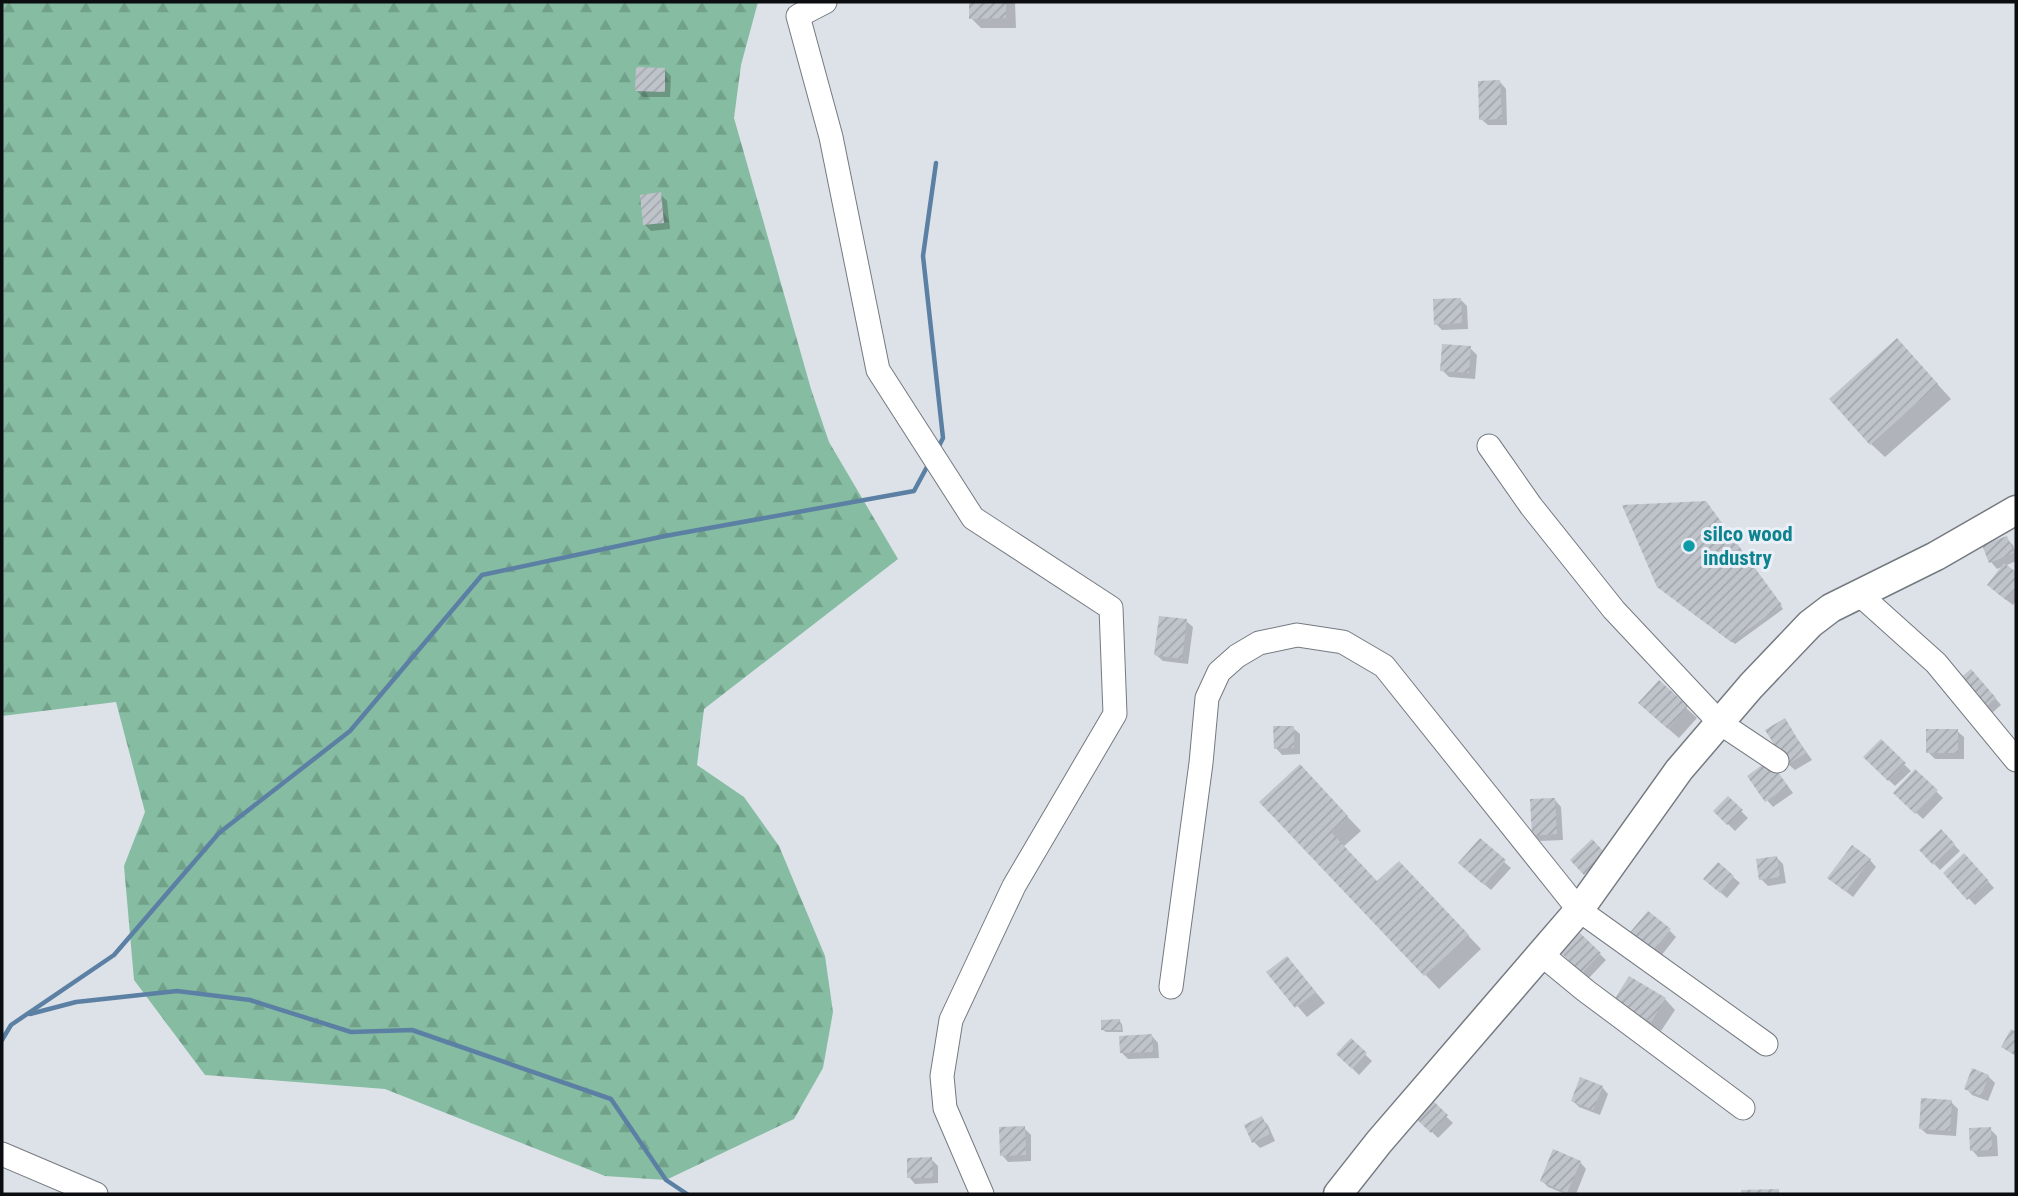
<svg xmlns="http://www.w3.org/2000/svg" width="2018" height="1196" viewBox="0 0 2018 1196" font-family="'Roboto Condensed',sans-serif">
  <style>
    .forest { fill: url(#forest-firs) }
    .shadow { fill: #0003 }
    .lines { fill: none; stroke-linecap: round; stroke-linejoin: round }
    .stream { stroke: #5c80a4; stroke-width: 4.5 }
    .building { fill: url(#building-hatch) }
    .minor-casing { stroke: #757a80; stroke-width: 25 }
    .major-casing { stroke: #757a80; stroke-width: 31 }
    .minor { stroke: #fff; stroke-width: 23 }
    .major { stroke: #fff; stroke-width: 28 }
    .culture-dot { fill: #0f9aa8; stroke: #eaeff7; stroke-width: 2.5 }
    .labels { text-anchor: middle; stroke-width: 6; stroke-linejoin: round; paint-order: stroke }
    .culture-label { font-size: 21px; font-weight: bold; fill: #0d838f; stroke: #eaeff7; text-anchor: start }
  </style>
  <defs>
    <pattern id="forest-firs" width="22" height="20" patternUnits="userSpaceOnUse" patternTransform="scale(1.75)"><rect width="22" height="20" fill="#86bda2"/><path d="M5 1l3.5 6h-7zM16 11l3.5 6h-7z" fill="#72a18a"/></pattern>
    <pattern id="building-hatch" width="6" height="6" patternUnits="userSpaceOnUse" patternTransform="scale(1.75)"><rect width="6" height="6" fill="#bfc4cb"/><path d="M-1 1l2-2M0 6l6-6M5 7l2-2" fill="none" stroke="#a3a7ad"/></pattern>
  </defs>
  <rect width="100%" height="100%" fill="#dde2e9"/>
  <polygon class="forest" points="2,2 758,2 741,65 734,118 811,389 829,442 898,559 704,709 697,765 744,797 779,846 825,956 833,1012 823,1068 794,1119 666,1180 605,1176 385,1089 205,1075 134,980 124,866 145,812 116,702 2,716"/>
  <g class="shadow">
    <polygon points="971,2 1015,2 1016,28 981,28 971,18"/>
    <polygon points="664,69 671,76 670,97 643,97 637,91"/>
    <polygon points="1500,82 1506,89 1507,125 1488,125 1481,119"/>
    <polygon points="660,194 667,201 670,229 651,231 645,225"/>
    <polygon points="1461,300 1467,306 1468,329 1442,330 1436,324"/>
    <polygon points="1470,348 1477,355 1475,379 1449,377 1442,370"/>
    <polygon points="1910,354 1951,399 1885,457 1871,444"/>
    <polygon points="1709,506 1783,609 1735,644 1662,589"/>
    <polygon points="2006,538 2013,545 2016,553 2016,561 2005,566 2016,574 2016,601 2013,605 1996,592 2004,566 1997,569 1991,562"/>
    <polygon points="1186,621 1193,627 1188,664 1163,661 1156,655"/>
    <polygon points="1978,678 2001,705 1991,714 1961,680"/>
    <polygon points="1659,683 1697,718 1679,738 1650,713"/>
    <polygon points="1784,720 1812,760 1795,770 1788,764"/>
    <polygon points="1293,728 1300,734 1300,754 1282,755 1276,748"/>
    <polygon points="1957,731 1964,737 1964,759 1935,759 1928,752"/>
    <polygon points="1881,742 1911,771 1895,786 1865,757"/>
    <polygon points="1775,769 1793,793 1773,807 1767,800"/>
    <polygon points="1916,772 1943,798 1923,819 1895,793"/>
    <polygon points="1313,780 1361,831 1343,847 1378,883 1412,877 1481,949 1439,989 1261,802"/>
    <polygon points="1728,798 1748,818 1735,831 1715,811"/>
    <polygon points="1555,800 1561,807 1563,840 1540,841 1534,835"/>
    <polygon points="1941,831 1960,851 1940,870 1921,850"/>
    <polygon points="1480,841 1511,868 1491,890 1467,869"/>
    <polygon points="1777,858 1783,864 1786,883 1768,886 1761,879"/>
    <polygon points="1870,860 1876,867 1853,897 1829,878"/>
    <polygon points="1971,862 1994,888 1975,905 1945,873"/>
    <polygon points="1718,864 1740,883 1727,898 1712,885"/>
    <polygon points="1670,931 1676,937 1657,961 1635,943"/>
    <polygon points="1580,935 1606,960 1589,978 1563,953"/>
    <polygon points="1287,958 1325,1003 1307,1017 1269,973"/>
    <polygon points="1665,999 1675,1010 1661,1031 1627,1009"/>
    <polygon points="1119,1021 1122,1024 1123,1032 1106,1032 1103,1030"/>
    <polygon points="1152,1036 1158,1043 1159,1058 1128,1059 1122,1053"/>
    <polygon points="1351,1041 1372,1061 1359,1075 1338,1054"/>
    <polygon points="1988,1076 1995,1083 1988,1101 1972,1095 1966,1088"/>
    <polygon points="1602,1087 1608,1094 1600,1115 1579,1107 1573,1101"/>
    <polygon points="1430,1101 1453,1123 1438,1138 1416,1116"/>
    <polygon points="1951,1102 1958,1109 1956,1136 1927,1134 1920,1128"/>
    <polygon points="1261,1118 1268,1125 1275,1141 1260,1148 1254,1142"/>
    <polygon points="1024,1128 1031,1135 1031,1161 1008,1162 1002,1155"/>
    <polygon points="1990,1129 1997,1136 1998,1156 1978,1157 1972,1150"/>
    <polygon points="931,1159 938,1166 938,1183 915,1184 909,1177"/>
    <polygon points="1580,1162 1586,1169 1576,1194 1565,1194 1548,1187 1542,1181"/>
  </g>
  <g class="lines">
    <g class="stream">
      <polyline points="936,163 923,256 943,438 938,448"/>
      <polyline points="30,1014 76,1002 177,991 250,1000 351,1032 412,1030 611,1099 666,1180 687,1194"/>
      <polyline points="2,1040 11,1025 114,955 219,833 350,731 482,575 665,536 914,491 928,465"/>
    </g>
  </g>
  <g class="building">
    <polygon points="969,2 1006,2 1006,18 969,19"/>
    <polygon points="636,67 665,68 665,92 635,91"/>
    <polygon points="1500,80 1502,119 1479,120 1478,81"/>
    <polygon points="661,192 664,223 643,225 640,195"/>
    <polygon points="1461,298 1462,323 1434,325 1433,299"/>
    <polygon points="1897,338 1938,384 1870,445 1829,399"/>
    <polygon points="1442,344 1471,346 1469,373 1440,371"/>
    <polygon points="1706,501 1782,605 1731,642 1657,587 1622,505"/>
    <polygon points="2007,536 2014,553 1989,563 1982,545"/>
    <polygon points="2004,563 2016,572 2016,586 2006,600 1987,585"/>
    <polygon points="1159,616 1187,619 1182,659 1154,655"/>
    <polygon points="1971,669 1996,698 1983,709 1958,680"/>
    <polygon points="1659,680 1688,706 1668,729 1638,703"/>
    <polygon points="1785,718 1806,753 1787,765 1765,730"/>
    <polygon points="1273,726 1294,726 1294,748 1274,749"/>
    <rect x="1926" y="729" width="32" height="24"/>
    <polygon points="1881,739 1906,763 1888,781 1863,757"/>
    <polygon points="1769,760 1788,786 1765,802 1747,776"/>
    <polygon points="1300,764 1348,816 1331,832 1377,881 1399,861 1469,935 1424,976 1259,802"/>
    <polygon points="1915,769 1938,790 1915,814 1893,793"/>
    <polygon points="1728,796 1743,810 1727,825 1713,811"/>
    <polygon points="1555,798 1557,834 1532,836 1530,799"/>
    <polygon points="1941,829 1955,844 1933,865 1919,850"/>
    <polygon points="1480,838 1506,860 1484,885 1458,863"/>
    <polygon points="1592,839 1606,854 1584,875 1570,860"/>
    <polygon points="1852,845 1871,859 1846,892 1827,878"/>
    <polygon points="1964,853 1989,881 1967,900 1943,873"/>
    <polygon points="1777,856 1780,877 1759,880 1756,859"/>
    <polygon points="1718,862 1734,876 1720,893 1703,879"/>
    <polygon points="1648,911 1671,929 1649,956 1626,937"/>
    <polygon points="1580,933 1601,953 1582,973 1561,953"/>
    <polygon points="1287,956 1316,992 1295,1008 1266,972"/>
    <polygon points="1629,976 1666,998 1651,1022 1614,1000"/>
    <polygon points="1120,1019 1121,1030 1101,1030 1101,1020"/>
    <polygon points="2011,1029 2016,1032 2016,1056 2001,1047"/>
    <polygon points="1152,1034 1153,1052 1120,1053 1119,1036"/>
    <polygon points="1351,1038 1367,1053 1352,1069 1336,1054"/>
    <polygon points="1972,1068 1989,1075 1981,1096 1964,1089"/>
    <polygon points="1580,1077 1603,1086 1593,1110 1571,1101"/>
    <polygon points="1430,1098 1448,1115 1431,1133 1413,1116"/>
    <polygon points="1921,1098 1952,1100 1950,1131 1919,1129"/>
    <polygon points="1262,1116 1270,1134 1252,1143 1244,1125"/>
    <polygon points="1025,1126 1026,1155 1000,1156 999,1127"/>
    <polygon points="1991,1127 1992,1150 1970,1151 1969,1128"/>
    <polygon points="1553,1149 1581,1161 1567,1193 1540,1181"/>
    <polygon points="932,1157 933,1178 907,1178 907,1158"/>
    <polygon points="1779,1189 1779,1194 1741,1194 1741,1190"/>
  </g>
  <g class="lines">
    <g class="minor-casing">
      <g id="minor">
        <polyline points="825,2 798,16 831,137 878,370 973,518 1111,608 1115,714 1014,886 951,1020 942,1076 945,1108 982,1194"/>
        <polyline points="1489,446 1531,506 1614,610 1720,723 1777,761"/>
        <polyline points="1858,593 1936,663 2016,760"/>
        <polyline points="1541,954 1586,991 1743,1108"/>
        <polyline points="1171,987 1201,763 1207,698 1219,672 1237,656 1259,643 1297,635 1343,642 1384,666 1579,910 1766,1044"/>
        <polyline points="2,1154 96,1194"/>
      </g>
    </g>
    <g class="major-casing">
      <polyline id="major" points="1338,1194 1379,1142 1579,910 1679,770 1751,686 1810,624 1831,608 1936,556 2016,510"/>
    </g>
    <use href="#minor" class="minor"/>
    <use href="#major" class="major"/>
  </g>
  <circle class="culture-dot" cx="1689" cy="546" r="7"/>
  <g class="labels">
    <g class="culture-label">
      <text x="1703" y="541">silco wood<tspan x="1703" dy="24">industry</tspan></text>
    </g>
  </g>
  <rect width="2018" height="1196" fill="none" stroke="#0c0d10" stroke-width="7"/>
</svg>
